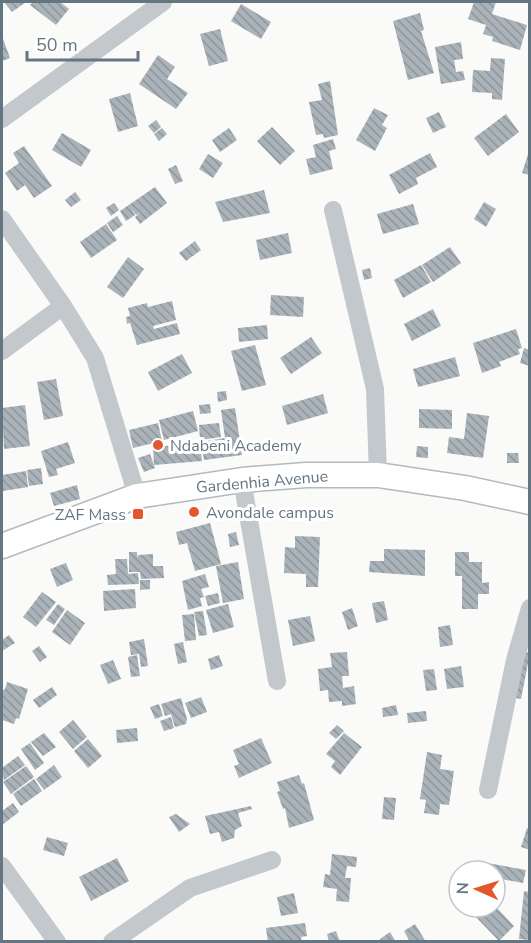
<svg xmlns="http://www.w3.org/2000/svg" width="531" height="943" viewBox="0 0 531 943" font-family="'Nunito Sans',sans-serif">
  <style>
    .building { fill: url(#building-back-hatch) }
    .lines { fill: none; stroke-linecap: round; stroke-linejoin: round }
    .secondary-casing { stroke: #b3babf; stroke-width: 27 }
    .minor { stroke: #c3c8cc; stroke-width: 18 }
    .secondary { stroke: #fff; stroke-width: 24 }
    .poi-dot { fill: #e4572e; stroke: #fff; stroke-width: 2 }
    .labels { text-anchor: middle; stroke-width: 6; stroke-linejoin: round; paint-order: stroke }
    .poi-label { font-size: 16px; fill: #657683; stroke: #fff; text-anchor: start }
    .street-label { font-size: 16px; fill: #657683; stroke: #fff }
  </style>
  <defs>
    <pattern id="building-back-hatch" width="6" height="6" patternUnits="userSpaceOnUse" patternTransform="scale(1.5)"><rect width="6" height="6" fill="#aab3b9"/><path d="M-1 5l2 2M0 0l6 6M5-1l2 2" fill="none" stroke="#8e969c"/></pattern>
  </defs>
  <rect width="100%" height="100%" fill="#fafaf8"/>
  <g class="building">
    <polygon points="4,2 26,2 12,12"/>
    <polygon points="33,2 60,2 69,9 56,25 30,5"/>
    <polygon points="474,2 496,2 492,14 527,25 520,50 492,41 493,37 483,34 486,25 468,19"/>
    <polygon points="241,4 271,22 261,39 231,21"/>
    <polygon points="420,13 424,30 421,31 434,73 408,80 393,21"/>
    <polygon points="220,29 228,61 209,66 200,34"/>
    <polygon points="2,36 10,58 2,61"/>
    <polygon points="461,42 463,59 454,60 456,72 463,71 465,80 441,84 435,47"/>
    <polygon points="158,55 175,67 167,79 188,93 176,109 139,84"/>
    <polygon points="491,58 505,59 502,100 492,99 492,93 472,92 473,70 490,71"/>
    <polygon points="330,81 338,135 324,138 323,134 316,135 309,102 322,100 318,84"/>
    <polygon points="130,93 138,126 118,132 109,99"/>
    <polygon points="374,108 388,115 382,125 387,128 375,151 356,140"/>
    <polygon points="439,112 446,127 433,133 426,118"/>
    <polygon points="506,114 519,132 488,156 474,138"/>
    <polygon points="156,120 161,127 154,133 148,126"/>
    <polygon points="272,127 295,151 280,165 257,141"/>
    <polygon points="162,128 167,134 159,141 154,134"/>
    <polygon points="229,128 237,140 220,152 212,140"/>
    <polygon points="62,133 91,150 81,167 52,150"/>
    <polygon points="333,139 336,149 329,151 333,169 310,175 306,159 316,157 313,145"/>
    <polygon points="24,146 52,186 34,198 25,185 17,191 5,173 19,163 13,153"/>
    <polygon points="529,151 530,151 530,175 522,173"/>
    <polygon points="430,153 437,167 416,178 418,184 399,194 389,175"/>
    <polygon points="208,154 223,163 213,178 199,169"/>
    <polygon points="176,165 183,181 175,184 168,169"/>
    <polygon points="155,187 167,203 140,224 135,217 141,212 136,215 132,209 135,215 126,221 120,211"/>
    <polygon points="264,190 270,213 223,222 215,202"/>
    <polygon points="75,192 81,200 71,207 65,200"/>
    <polygon points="484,202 496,209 486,227 474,219"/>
    <polygon points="114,203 119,210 111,216 106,208"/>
    <polygon points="413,204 419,224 383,234 377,214"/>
    <polygon points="117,216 123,225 113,232 107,223"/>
    <polygon points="106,224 117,240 91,258 80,242"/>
    <polygon points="288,233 292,253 260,260 256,240"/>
    <polygon points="195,241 201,250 186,261 179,253"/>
    <polygon points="450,247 461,263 433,282 422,265"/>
    <polygon points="128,257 144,269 123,298 107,287"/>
    <polygon points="421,265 431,282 403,298 394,280"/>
    <polygon points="370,268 372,278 364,280 362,270"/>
    <polygon points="271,295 304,297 303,317 270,315"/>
    <polygon points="172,301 176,320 153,326 154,329 177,323 180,334 137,345 130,323 127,324 126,317 130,316 128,308 147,303 148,307"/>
    <polygon points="433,309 441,326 412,341 404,324"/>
    <polygon points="267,325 268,339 239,342 238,328"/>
    <polygon points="516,329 522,348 518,349 520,354 499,362 501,366 482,373 473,343"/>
    <polygon points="311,337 322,353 291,374 280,358"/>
    <polygon points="255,345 266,385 242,391 231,351"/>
    <polygon points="524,348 530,350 530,366 520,363"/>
    <polygon points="182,354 192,373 158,391 148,372"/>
    <polygon points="455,357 460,376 418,387 413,369"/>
    <polygon points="56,379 63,416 44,420 37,382"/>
    <polygon points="226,391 227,400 218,402 217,392"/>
    <polygon points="323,394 328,413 287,425 282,406"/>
    <polygon points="210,404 211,413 200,414 199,405"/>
    <polygon points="25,405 30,446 4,449 2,408"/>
    <polygon points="235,408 242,455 204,460 201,442 225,438 221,410"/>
    <polygon points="419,409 452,410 452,429 419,428"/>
    <polygon points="193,411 198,431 164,440 159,420"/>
    <polygon points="467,413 489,416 483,458 447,453 449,437 464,439"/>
    <polygon points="158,423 162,441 133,448 129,430"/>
    <polygon points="219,423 221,437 200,440 199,425"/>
    <polygon points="68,442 75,463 56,469 58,475 49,477 41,451"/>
    <polygon points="200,443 202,461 154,465 155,468 144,472 138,458 150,454 154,465 153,447"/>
    <polygon points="417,446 428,447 428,458 416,457"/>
    <polygon points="507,453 518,453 519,463 507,463"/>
    <polygon points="41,468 43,484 29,486 27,470"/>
    <polygon points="26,471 28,487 3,491 2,475"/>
    <polygon points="77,485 80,499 54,506 50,493"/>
    <polygon points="210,523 221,564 195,571 187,543 179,545 176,532"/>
    <polygon points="236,532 239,545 230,547 228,534"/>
    <polygon points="295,536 320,537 318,587 306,587 306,574 284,573 285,547 295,548"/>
    <polygon points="384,549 425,550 425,576 369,572 370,561 384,561"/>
    <polygon points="129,552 137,552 137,558 138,555 153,554 153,566 163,566 164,578 141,579 140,572 129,572"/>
    <polygon points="455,552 469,552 469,562 482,562 482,583 489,582 489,594 478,594 478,609 462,609 462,576 455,576"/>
    <polygon points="115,559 127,559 128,574 138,573 139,584 108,585 107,575 116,574"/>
    <polygon points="238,562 244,599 223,603 216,566"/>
    <polygon points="66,563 73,580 57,587 50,569"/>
    <polygon points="205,574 209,587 201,589 204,597 200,598 202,606 188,610 182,581"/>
    <polygon points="140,580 150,580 150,589 140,590"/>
    <polygon points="135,589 136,608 104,611 103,591"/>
    <polygon points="42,592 56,602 36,627 23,617"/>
    <polygon points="218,593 220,603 208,606 205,596"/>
    <polygon points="384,601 388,620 376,623 372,603"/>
    <polygon points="58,604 65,609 54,625 46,620"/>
    <polygon points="228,604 234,627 213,633 206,610"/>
    <polygon points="352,608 358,626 348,630 342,612"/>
    <polygon points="67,610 85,623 70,645 52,632"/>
    <polygon points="203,611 207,635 199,636 194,612"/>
    <polygon points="194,614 196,640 185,641 182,615"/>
    <polygon points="310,616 315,641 293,646 288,620"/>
    <polygon points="450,625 453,645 440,647 438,627"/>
    <polygon points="9,635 15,643 2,651 2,640"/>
    <polygon points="144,639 148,666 141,667 139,654 131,655 129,642"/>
    <polygon points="183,642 187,662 178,664 174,644"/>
    <polygon points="39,646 47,657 40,662 32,651"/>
    <polygon points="520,651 530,653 521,699 510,697"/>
    <polygon points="347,652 349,676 342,676 343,688 354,686 356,704 342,706 342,701 329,702 328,690 320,691 318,669 332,667 330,653"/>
    <polygon points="137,655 140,676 131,677 128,657"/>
    <polygon points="219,655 223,666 211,670 208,659"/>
    <polygon points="113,660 121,679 108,684 100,665"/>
    <polygon points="461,666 464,687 447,689 444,669"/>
    <polygon points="434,669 437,690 426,691 423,670"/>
    <polygon points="7,682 28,689 19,719 16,718 14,724 2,720 2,691 5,689"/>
    <polygon points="52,687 57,695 39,708 33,700"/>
    <polygon points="201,697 207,712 191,718 185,703"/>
    <polygon points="181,698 187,719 186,724 175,727 171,714 165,716 161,704"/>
    <polygon points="159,704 163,716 155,719 150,707"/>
    <polygon points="396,705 398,715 383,717 382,708"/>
    <polygon points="426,711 427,721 408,723 407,713"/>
    <polygon points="171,717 174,728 164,731 160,721"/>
    <polygon points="73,720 87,737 73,749 59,732"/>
    <polygon points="337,725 344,731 336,739 329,733"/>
    <polygon points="137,728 138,741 117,743 116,730"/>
    <polygon points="44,733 56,747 43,756 31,742"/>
    <polygon points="344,733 362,747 340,775 331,767 335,761 326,754"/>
    <polygon points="261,738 272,763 239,778 234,766 239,764 233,750"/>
    <polygon points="88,739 102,756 88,768 74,751"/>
    <polygon points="30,743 44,763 35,770 21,749"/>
    <polygon points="427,752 442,755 440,769 454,771 449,805 440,804 439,815 424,813 426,800 420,799"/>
    <polygon points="18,756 25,765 4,780 2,768"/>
    <polygon points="54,765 62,777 44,790 36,779"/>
    <polygon points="26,766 34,777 11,794 3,782"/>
    <polygon points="299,775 302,784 304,783 314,820 289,828 285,808 283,809 277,792 280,791 277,782"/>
    <polygon points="34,779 42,791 21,806 13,794"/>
    <polygon points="384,797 396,798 394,820 382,819"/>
    <polygon points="13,803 19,812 2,825 2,811"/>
    <polygon points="251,806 252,809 238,813 242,826 235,830 234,838 222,842 219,832 210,834 205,816"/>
    <polygon points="176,814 190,824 179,832 169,817"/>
    <polygon points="527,828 530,829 530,850 521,847"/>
    <polygon points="47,837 68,843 64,856 43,850"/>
    <polygon points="332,854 357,857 356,867 347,866 345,878 351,878 349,902 336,901 337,889 323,887 325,874 330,875"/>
    <polygon points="117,858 129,881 91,901 79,877"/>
    <polygon points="482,862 526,870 523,883 495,878 495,871 480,871"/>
    <polygon points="524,891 530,892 530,940 519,939"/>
    <polygon points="294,893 298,913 281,916 277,897"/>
    <polygon points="478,907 496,907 514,926 499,941 472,913"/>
    <polygon points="305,923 307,936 301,937 302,942 268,942 266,928"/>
    <polygon points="415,924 426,942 410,942 404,931"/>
    <polygon points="336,931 340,942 329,942 327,934"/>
    <polygon points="390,932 396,942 381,942 380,939"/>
  </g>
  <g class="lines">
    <g class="secondary-casing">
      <polyline id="secondary" points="2,546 137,496 242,480 306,475 378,475 465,488 530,502"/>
    </g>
    <g class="minor">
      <polyline points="2,119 163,2"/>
      <polyline points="333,210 375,389 378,475"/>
      <polyline points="2,219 63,306 95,358 137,496"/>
      <polyline points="2,351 63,306"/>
      <polyline points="242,480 277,681"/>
      <polyline points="488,790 515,660 530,608"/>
      <polyline points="2,866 57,942"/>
      <polyline points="112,942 190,888 272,860"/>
    </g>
    <use href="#secondary" class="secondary"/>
  </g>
  <g class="poi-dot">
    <circle cx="158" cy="445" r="6"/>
    <circle cx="194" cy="512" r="6"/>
    <rect x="132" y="508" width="12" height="12" rx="3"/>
  </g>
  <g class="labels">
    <g class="poi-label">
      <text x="170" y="451">Ndabeni Academy</text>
      <text x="206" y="518">Avondale campus</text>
      <text x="126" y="520" text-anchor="end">ZAF Mass</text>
    </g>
    <g class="street-label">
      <text transform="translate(262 481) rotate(-5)" y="6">Gardenhia Avenue</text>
    </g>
  </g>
  <rect width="531" height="943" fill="none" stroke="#657683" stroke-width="6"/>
  <g transform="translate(477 889) rotate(273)"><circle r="28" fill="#ffffff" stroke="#c1c8cd" stroke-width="1.5"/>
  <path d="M0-4.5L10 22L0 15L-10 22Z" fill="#e4572e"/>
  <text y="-9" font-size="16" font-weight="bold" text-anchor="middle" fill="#657683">N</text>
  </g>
  <path d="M27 51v9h111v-9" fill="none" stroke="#657683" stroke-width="3"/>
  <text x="36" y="51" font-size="18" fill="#657683" stroke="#ffffff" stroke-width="4.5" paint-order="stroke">50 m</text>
</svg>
